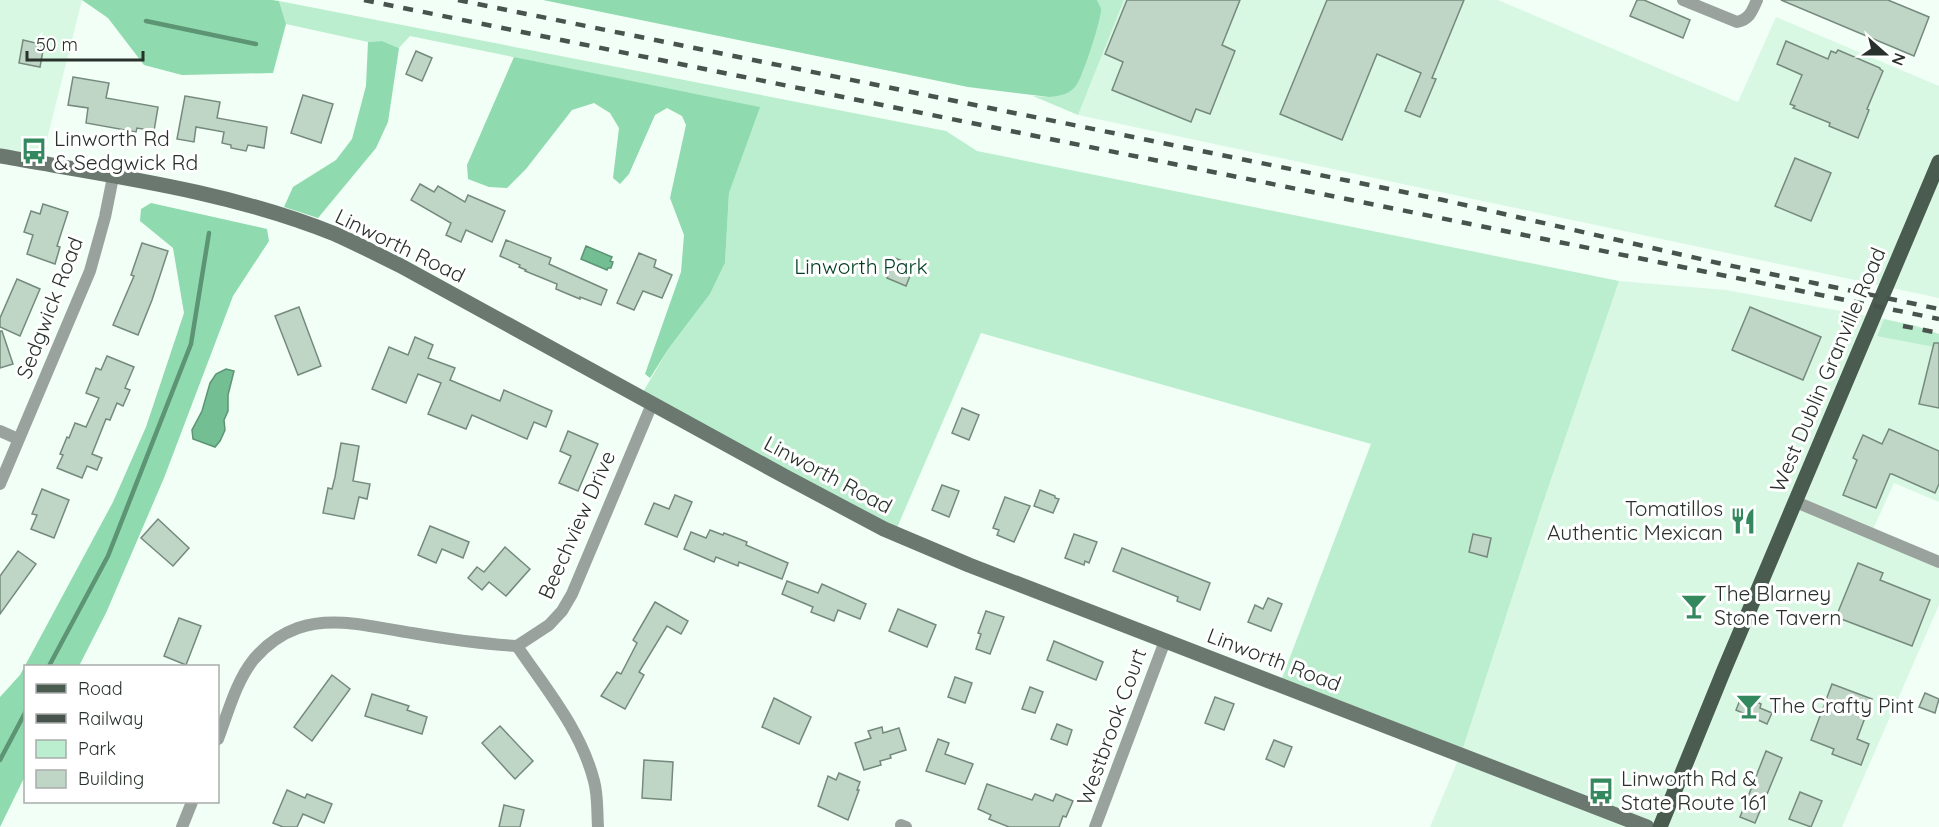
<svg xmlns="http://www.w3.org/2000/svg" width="1939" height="827" viewBox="0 0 1939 827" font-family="Quicksand,sans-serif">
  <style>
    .built { fill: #d9f8e4 }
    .green { fill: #bbeece }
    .forest { fill: #8fdaae }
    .water { fill: #74be93; stroke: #5d9474; stroke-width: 1.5 }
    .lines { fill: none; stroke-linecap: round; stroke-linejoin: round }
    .stream { stroke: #5d9474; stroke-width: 4.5 }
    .building { fill: #bfd6c7; stroke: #758a7c; stroke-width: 1.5 }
    .street { stroke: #99a29c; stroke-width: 12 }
    .secondary { stroke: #6a786f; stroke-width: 15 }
    .primary { stroke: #4a5b50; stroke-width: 15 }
    .rail { stroke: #49534d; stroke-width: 4.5; stroke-dasharray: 10 10; stroke-linecap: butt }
    .labels { text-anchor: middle; stroke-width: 6; stroke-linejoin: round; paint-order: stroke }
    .poi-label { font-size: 21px; fill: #28312b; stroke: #fff; text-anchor: start }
    .street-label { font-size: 21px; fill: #28312b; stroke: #fff }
    .park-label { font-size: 21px; fill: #003d22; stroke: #fff }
  </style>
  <rect width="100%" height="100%" fill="#f1fff6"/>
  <g class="built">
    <polygon points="0,0 82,0 41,163 0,157"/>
    <polygon points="1124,0 1498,0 1738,102 1776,17 1939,86 1939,298 1078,115"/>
    <polygon points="1619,281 1726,290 1884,319 1877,335 1939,348 1939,502 1894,483 1871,534 1939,563 1939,605 1842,827 1430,827 1463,748 1543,503"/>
  </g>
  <g class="green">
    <polygon points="1097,0 1124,0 1078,115 1033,96 1049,97 1082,74 1101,10"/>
    <polygon points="279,1 946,131 977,151 1619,281 1543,503 1463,748 1282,678 1371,444 981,333 896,530 643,392 669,348 710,294 725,263 729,193 759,107 410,36 399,48 382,41 368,42 286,24"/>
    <polygon points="1884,319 1916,326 1939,334 1939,348 1877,336"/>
  </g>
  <g class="forest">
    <polygon points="82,0 272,0 279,1 286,24 273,73 182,75 144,65 108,18"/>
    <path d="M 543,0 L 1097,0 C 1098,3 1100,5 1101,9 C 1102,17 1083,76 1077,84 C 1071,94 1060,96 1049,97 L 968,87 Z"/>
    <polygon points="382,41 399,48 388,122 376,148 318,218 284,207 293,187 336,160 352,139 366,86 368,42"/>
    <polygon points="514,57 760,107 729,193 725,263 710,294 669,348 650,378 645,374 681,272 684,235 670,198 686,125 682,116 667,108 655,115 629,174 620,184 613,178 619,128 610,113 594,103 572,110 526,169 507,188 489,187 468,179 467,165"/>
    <polygon points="151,203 267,229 269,241 233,296 164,478 106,613 79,666 26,666 25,776 0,827 0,697 20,675 113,502 146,427 184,313 173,248 140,221 141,209"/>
  </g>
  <g class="water">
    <polygon points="586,246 612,257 610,261 613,262 611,268 608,268 607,270 581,259"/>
    <polygon points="226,369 234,371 228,395 228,411 224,420 225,430 220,441 215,447 193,439 192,430 202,411 210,383 216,374"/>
  </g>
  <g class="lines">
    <g class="stream">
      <polyline points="146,21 256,44"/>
      <polyline points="49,666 108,556 191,344 209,233"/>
      <polyline points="0,760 26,711"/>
    </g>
  </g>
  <g class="building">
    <polygon points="1127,0 1240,0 1222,45 1235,51 1210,114 1196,109 1191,122 1112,90 1123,62 1105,54"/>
    <polygon points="1327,0 1464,0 1432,78 1436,79 1420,117 1405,111 1421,73 1377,54 1342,140 1280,114"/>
    <polygon points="1637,0 1644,0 1690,20 1683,38 1630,16"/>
    <polygon points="1781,0 1888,0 1929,17 1914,56"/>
    <polygon points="23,40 44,45 40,67 19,63"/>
    <polygon points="1786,41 1828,59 1831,51 1836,53 1838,50 1880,68 1880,69 1883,71 1867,109 1869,110 1858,138 1829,126 1830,123 1793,108 1795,106 1790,104 1802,75 1777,64"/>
    <polygon points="416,51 432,58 422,81 406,74"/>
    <polygon points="73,77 109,83 106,98 158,107 154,131 137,128 136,132 86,123 88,108 68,105"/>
    <polygon points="303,95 333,104 321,143 291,133"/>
    <polygon points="185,96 220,102 217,118 267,127 264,148 248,145 246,151 231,148 231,145 222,143 224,132 196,127 194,142 177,139"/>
    <polygon points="1795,158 1831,173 1811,221 1775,206"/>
    <polygon points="420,184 434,192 438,186 465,202 468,195 505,211 492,242 466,230 461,242 446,235 451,223 411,200"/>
    <polygon points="43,204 68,212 57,246 60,247 55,264 27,254 33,235 24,232 31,211 40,214"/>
    <polygon points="506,240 551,258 549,264 607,290 601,305 580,297 580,299 556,289 557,284 525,271 526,270 519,267 520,265 500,256"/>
    <polygon points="142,243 168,251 152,300 138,335 113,325 134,276 131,275"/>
    <polygon points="639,253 656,260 654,267 672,275 662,298 643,291 634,310 617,303"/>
    <polygon points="895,258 914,266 906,286 887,278"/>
    <polygon points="17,279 40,289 20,336 0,327 0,318"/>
    <polygon points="299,307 321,366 298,375 275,316"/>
    <polygon points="1750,307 1821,337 1803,380 1732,350"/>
    <polygon points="0,331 2,331 13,364 0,368"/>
    <polygon points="415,337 433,345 428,358 455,368 450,380 500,401 504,390 552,411 546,427 534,422 527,439 472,415 466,429 428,414 441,383 418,374 406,403 372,389 389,347 408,355"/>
    <polygon points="1934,343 1939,343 1939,408 1919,404"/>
    <polygon points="107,356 134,367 125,388 130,390 123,406 117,403 110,420 106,419 92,454 102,458 97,470 87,466 82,478 57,468 63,455 60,454 67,437 69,438 75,423 86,427 99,398 86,393 96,368 101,370"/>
    <polygon points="962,408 979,415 969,440 952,433"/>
    <polygon points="1889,429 1939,451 1939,484 1935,493 1892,474 1890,474 1876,508 1843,495 1857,460 1853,458 1863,435 1882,444"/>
    <polygon points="568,431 598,444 578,491 559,483 571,456 560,451"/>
    <polygon points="341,443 359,446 353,481 370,484 367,499 359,497 354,519 323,513 328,488 332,489 335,477"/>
    <polygon points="942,485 959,491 949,517 932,510"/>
    <polygon points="42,489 69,500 54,538 31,529 37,515 32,514"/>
    <polygon points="1040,490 1055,496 1055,498 1059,499 1053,513 1034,506"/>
    <polygon points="675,495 692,502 677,537 645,524 654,503 669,509"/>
    <polygon points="1005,497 1030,506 1014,542 997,535 999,530 993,528"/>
    <polygon points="158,519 189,548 173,566 141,538"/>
    <polygon points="430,526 469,542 463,558 442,549 436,563 418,555"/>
    <polygon points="710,530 723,535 724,533 747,542 746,545 788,563 782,579 739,562 738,566 716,557 714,562 684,549 691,532 706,538"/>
    <polygon points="1074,534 1097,542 1089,563 1085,561 1084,565 1065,558"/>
    <polygon points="1473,534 1491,538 1487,557 1469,552"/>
    <polygon points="505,547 530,569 506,596 489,582 482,590 468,578 477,567 484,572"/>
    <polygon points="1122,548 1210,583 1200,610 1177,601 1178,597 1113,571"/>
    <polygon points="18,551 36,564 0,614 0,576"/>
    <polygon points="1858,563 1883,573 1880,580 1930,600 1912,646 1836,617"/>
    <polygon points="787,581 818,593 822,584 866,604 860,619 838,610 834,621 811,612 813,607 782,594"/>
    <polygon points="1268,598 1282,604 1271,631 1248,622 1255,605 1263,609"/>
    <polygon points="655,602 688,621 681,634 667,626 639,672 644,675 625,709 601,696 617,672 621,674 637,643 633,640"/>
    <polygon points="898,609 936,625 927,647 889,631"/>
    <polygon points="986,611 1004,617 990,654 976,649 981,634 978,633"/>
    <polygon points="179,618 201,626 186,665 164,656"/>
    <polygon points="1054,641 1103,662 1096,680 1047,660"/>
    <polygon points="332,675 350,689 312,741 294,727"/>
    <polygon points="955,677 972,683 965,703 948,697"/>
    <polygon points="1832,684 1872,699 1857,739 1869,744 1861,765 1832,754 1834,749 1811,740"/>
    <polygon points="1030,687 1043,692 1035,713 1022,709"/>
    <polygon points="1925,693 1939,699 1935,713 1919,707"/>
    <polygon points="372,694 409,706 407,710 427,717 422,734 365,716"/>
    <polygon points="1742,695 1761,704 1760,708 1772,713 1767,724 1736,710"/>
    <polygon points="1215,697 1234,704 1224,730 1205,723"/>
    <polygon points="774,698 811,717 799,744 762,727"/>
    <polygon points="1057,724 1072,730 1067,745 1051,739"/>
    <polygon points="500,726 533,761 515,779 482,743"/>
    <polygon points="882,727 883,733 899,728 906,750 890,755 891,758 880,761 881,765 864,770 855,743 871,738 868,731"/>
    <polygon points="938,739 949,743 945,754 973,764 965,784 926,771"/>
    <polygon points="1274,740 1292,747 1284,767 1266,759"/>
    <polygon points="1766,751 1782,758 1755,823 1740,817"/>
    <polygon points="644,760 673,762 671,800 642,798"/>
    <polygon points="839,773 860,782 857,790 859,790 848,820 818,806 828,776 836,780"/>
    <polygon points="987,784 1032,800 1035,794 1053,801 1056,794 1073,801 1066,817 1063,816 1059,827 1009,827 989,819 991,815 978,809"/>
    <polygon points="287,790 305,798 307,794 332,804 324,823 303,814 297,827 283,827 273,823"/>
    <polygon points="1800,792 1822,801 1811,827 1789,819"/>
    <polygon points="504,805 524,810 520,827 499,827"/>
  </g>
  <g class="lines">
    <g class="street">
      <path d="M 1683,0 L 1737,22 C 1750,19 1752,11 1757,0"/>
      <polyline points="0,431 18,439"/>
      <polyline points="0,484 90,271 105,217 113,177"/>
      <polyline points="1796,502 1939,562"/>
      <polyline points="517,646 549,625 562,611 572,594 652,404"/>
      <path d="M 517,646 C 546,689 581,730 594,781 C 598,795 597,812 598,827"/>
      <path d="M 218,739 C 228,713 236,681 254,659 C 266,645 281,634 298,628 C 334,615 377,628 412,633 C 447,639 482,644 517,646"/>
      <polyline points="901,825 906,827"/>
      <polyline points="182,827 192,802"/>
      <polyline points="1095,827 1165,641"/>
    </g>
    <path class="secondary" d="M 0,156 C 112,176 229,191 335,234 C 358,244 380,256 401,266 L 786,477 L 884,529 L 969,565 L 1647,827"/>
    <polyline class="primary" points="1660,827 1724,670 1939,162"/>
    <g class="rail">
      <polyline points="364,0 1939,319"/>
      <polyline points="458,0 1443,200 1718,263 1939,309"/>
      <polyline points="1903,326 1939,333"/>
    </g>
  </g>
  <defs>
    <g id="bus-bare" transform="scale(2.07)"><path d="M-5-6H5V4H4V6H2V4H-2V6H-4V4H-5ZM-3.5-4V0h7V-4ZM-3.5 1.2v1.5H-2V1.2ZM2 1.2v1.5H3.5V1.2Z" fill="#33895d" stroke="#fff" stroke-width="2.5" paint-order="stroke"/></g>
    <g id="restaurant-bare" transform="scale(2.07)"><path d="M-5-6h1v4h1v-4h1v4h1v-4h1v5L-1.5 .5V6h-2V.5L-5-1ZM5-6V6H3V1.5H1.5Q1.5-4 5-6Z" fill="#33895d" stroke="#fff" stroke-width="2.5" paint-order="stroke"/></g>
    <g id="bar-bare" transform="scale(2.07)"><path d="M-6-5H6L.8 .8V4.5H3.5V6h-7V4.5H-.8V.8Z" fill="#33895d" stroke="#fff" stroke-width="2.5" paint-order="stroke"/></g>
  </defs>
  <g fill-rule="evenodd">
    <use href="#bus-bare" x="34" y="151"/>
    <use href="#restaurant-bare" x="1743" y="521"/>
    <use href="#bar-bare" x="1694" y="606"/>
    <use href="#bar-bare" x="1749" y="706"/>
    <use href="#bus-bare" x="1601" y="791"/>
  </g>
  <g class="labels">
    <g class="poi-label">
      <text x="54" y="146">Linworth Rd<tspan x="54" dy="24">&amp; Sedgwick Rd</tspan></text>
      <text x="1723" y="516" text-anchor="end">Tomatillos<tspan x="1723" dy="24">Authentic Mexican</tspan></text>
      <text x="1714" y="601">The Blarney<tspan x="1714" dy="24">Stone Tavern</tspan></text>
      <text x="1769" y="713">The Crafty Pint</text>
      <text x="1621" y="786">Linworth Rd &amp;<tspan x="1621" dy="24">State Route 161</tspan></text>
    </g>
    <g class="street-label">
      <text transform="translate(400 246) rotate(26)" y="7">Linworth Road</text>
      <text transform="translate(50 308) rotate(-69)" y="7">Sedgwick Road</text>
      <text transform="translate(1828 370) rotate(-67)" y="7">West Dublin Granville Road</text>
      <text transform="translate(828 475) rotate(28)" y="7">Linworth Road</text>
      <text transform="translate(577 525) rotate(-66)" y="7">Beechview Drive</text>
      <text transform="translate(1274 660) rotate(21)" y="7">Linworth Road</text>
      <text transform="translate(1112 727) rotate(-70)" y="7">Westbrook Court</text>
    </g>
    <g class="park-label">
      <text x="861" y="274">Linworth Park</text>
    </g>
  </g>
  <rect x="24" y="665" width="195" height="138" fill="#ffffff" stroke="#a9adaa" stroke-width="1.5"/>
  <rect x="36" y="684" width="30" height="9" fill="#4a5b50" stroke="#a9adaa" stroke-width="1.5"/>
  <text x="78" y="695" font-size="18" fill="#28312b">Road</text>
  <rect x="36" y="714" width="30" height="9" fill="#49534d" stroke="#a9adaa" stroke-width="1.5"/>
  <text x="78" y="725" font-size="18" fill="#28312b">Railway</text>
  <rect x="36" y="740" width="30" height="18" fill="#bbeece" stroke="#a9adaa" stroke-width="1.5"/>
  <text x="78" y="755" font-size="18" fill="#28312b">Park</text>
  <rect x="36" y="770" width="30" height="18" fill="#bfd6c7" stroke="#a9adaa" stroke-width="1.5"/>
  <text x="78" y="785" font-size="18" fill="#28312b">Building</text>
  <g transform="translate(1885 54) rotate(111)" stroke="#ffffff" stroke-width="4.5" paint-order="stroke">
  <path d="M0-4.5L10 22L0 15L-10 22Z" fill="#28312b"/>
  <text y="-9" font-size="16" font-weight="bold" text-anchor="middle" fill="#28312b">N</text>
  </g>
  <path d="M27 51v9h116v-9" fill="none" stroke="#28312b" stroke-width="3"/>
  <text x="36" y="51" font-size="18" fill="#28312b" stroke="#ffffff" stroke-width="4.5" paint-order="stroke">50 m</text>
</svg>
